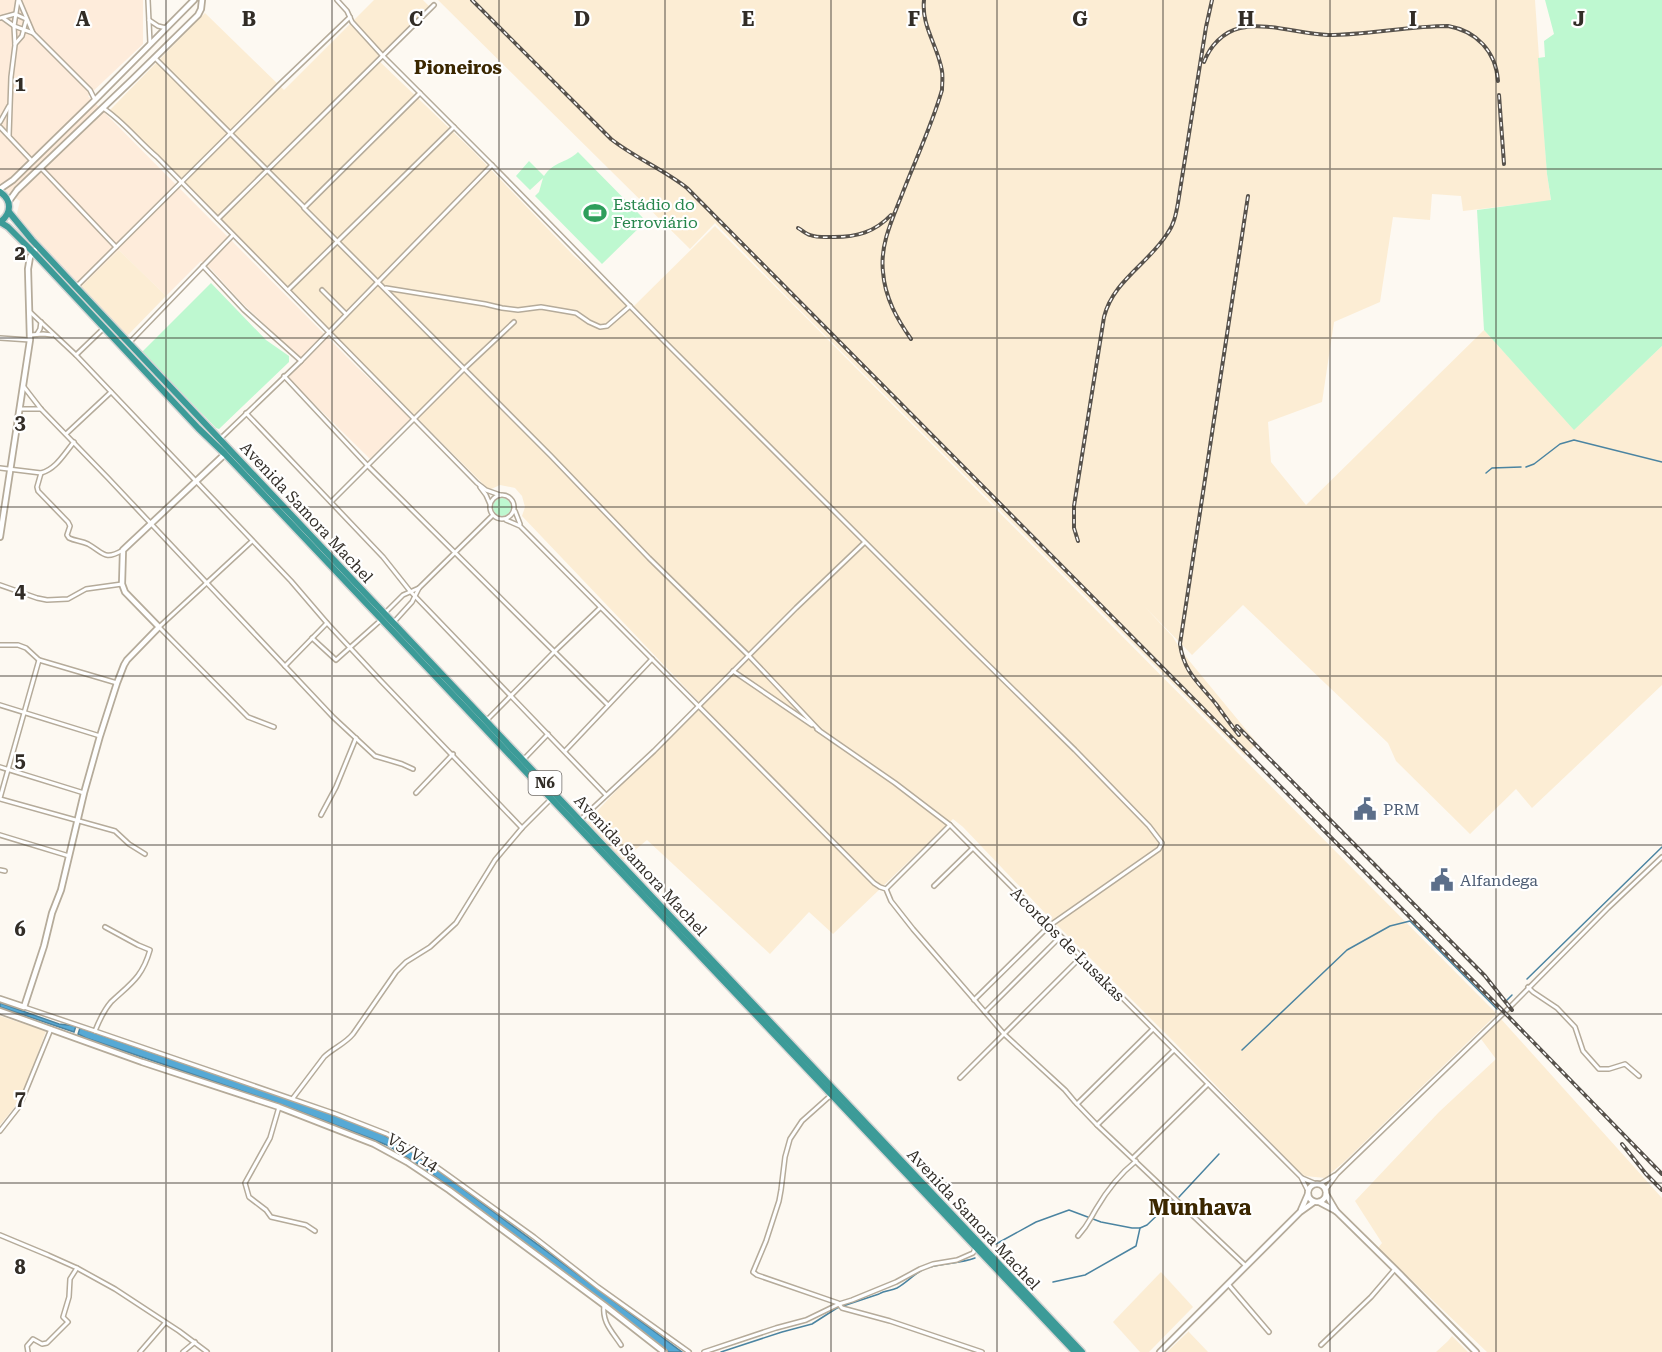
<svg xmlns="http://www.w3.org/2000/svg" width="1662" height="1352" viewBox="0 0 1662 1352" font-family="'Roboto Serif',serif">
  <style>
    .commercial { fill: #feecdb }
    .built { fill: #fcedd4 }
    .green { fill: #bef8d0 }
    .water { fill: #56a9d5; stroke: #4b84a1; stroke-width: 1.5 }
    .lines { fill: none; stroke-linecap: round; stroke-linejoin: round }
    .stream { stroke: #4b84a1; stroke-width: 1.5 }
    .street-casing { stroke: #b5ab9a; stroke-width: 6 }
    .secondary-casing { stroke: #b5ab9a; stroke-width: 8 }
    .highway-casing { stroke: #d6d5d4; stroke-width: 9 }
    .street { stroke: #fff; stroke-width: 3 }
    .secondary { stroke: #fff; stroke-width: 4.5 }
    .highway { stroke: #3c9b98; stroke-width: 6 }
    .rail-casing { stroke: #57524c; stroke-width: 4 }
    .rail { stroke: #fff; stroke-width: 1.5; stroke-dasharray: 4.5; stroke-linecap: butt }
    .grid { fill: none; stroke: #322d27; stroke-width: 1.5; stroke-opacity: 0.55 }
    .labels { text-anchor: middle; stroke-width: 4.5; stroke-linejoin: round; paint-order: stroke }
    .shield { fill: #fff; stroke: #706c68; stroke-width: 1.5 }
    .shield-label { font-size: 15px; font-weight: bold; fill: #322d27 }
    .leisure-label { font-size: 16px; fill: #27864d; stroke: #fff; text-anchor: start }
    .street-label { font-size: 16px; fill: #322d27; stroke: #fff }
    .service-label { font-size: 16px; fill: #4e5e75; stroke: #fff; text-anchor: start }
    .neighbourhood-label { font-size: 18px; font-weight: bold; fill: #3b2700; stroke: #fff }
    .district-label { font-size: 22px; font-weight: bold; fill: #3b2700; stroke: #fff }
    .grid-label { font-size: 20px; text-anchor: middle; font-weight: bold; fill: #322d27; stroke: #fff; stroke-width: 4.5; stroke-linejoin: round; paint-order: stroke }
  </style>
  <rect width="100%" height="100%" fill="#fdf9f2"/>
  <polygon class="commercial" points="0,0 143,0 143,44 88,96 357,367 411,418 370,459 288,378 303,361 241,302 211,269 201,261 166,296 119,250 81,287 19,224 17,213 20,201 0,187"/>
  <g class="built">
    <polygon points="374,0 423,0 430,7 376,58 473,151 574,256 634,306 715,226 1497,1014 1344,1162 1325,1178 1305,1176 1297,1170 1175,1043 1045,913 963,827 953,819 833,934 809,912 770,954 647,840 623,860 586,823 699,702 522,516 525,507 522,496 515,488 500,485 489,490 110,110 205,13 284,90"/>
    <polygon points="438,0 1535,0 1547,174 1551,201 1463,211 1461,196 1432,194 1430,220 1393,217 1380,302 1334,322 1322,402 1268,422 1271,462 1306,505 1484,330 1574,429 1662,346 1662,685 1532,808 1516,789 1470,834 1396,761 1388,743 1243,605 1192,655 1145,607 1173,637 1182,652 1257,743 1245,756 790,300 715,223 690,249"/>
    <polygon points="119,250 166,296 127,336 81,287"/>
    <polygon points="0,1016 46,1031 26,1086 14,1108 0,1125"/>
    <polygon points="1501,1019 1662,1198 1662,1352 1487,1352 1378,1248 1382,1243 1355,1201 1439,1112 1496,1059 1481,1039"/>
    <polygon points="1161,1272 1193,1307 1149,1352 1140,1352 1113,1322"/>
    <polygon points="1188,1331 1208,1352 1167,1352 1188,1332"/>
    <polygon points="1452,1336 1468,1352 1436,1352 1448,1341"/>
  </g>
  <g class="green">
    <polygon points="1545,0 1662,0 1662,346 1574,430 1484,330 1477,210 1551,200 1547,174 1538,58 1545,57 1544,41 1554,34"/>
    <path d="M 578,152 L 646,221 L 602,264 L 535,196 L 539,192 L 543,178 L 530,190 L 516,176 L 529,161 L 544,176 C 554,161 567,163 578,152 Z"/>
    <polygon points="211,283 266,340 289,356 289,362 219,429 216,428 142,352"/>
    <circle cx="502" cy="507" r="9"/>
  </g>
  <g class="water">
    <polygon points="0,1003 59,1024 76,1026 74,1032 0,1007"/>
    <polygon points="80,1028 335,1115 382,1134 412,1151 682,1352 669,1352 427,1170 389,1146 367,1137 280,1104 86,1038 78,1034"/>
  </g>
  <g class="lines">
    <g class="stream">
      <polyline points="1526,467 1534,464 1560,444 1574,440 1662,462"/>
      <polyline points="1486,473 1492,468 1521,467"/>
      <polyline points="1527,979 1662,847"/>
      <polyline points="1507,1000 1512,995"/>
      <polyline points="1242,1050 1347,950 1390,926 1410,921 1497,1009"/>
      <polyline points="1179,1197 1219,1154"/>
      <polyline points="996,1244 1036,1222 1069,1210 1101,1222 1132,1228 1140,1228 1147,1225 1173,1200"/>
      <polyline points="1053,1282 1085,1275 1136,1246 1140,1228"/>
      <path d="M 721,1352 L 782,1332 L 812,1324 L 837,1308 L 879,1294 C 885,1290 891,1291 897,1288 C 906,1283 914,1274 924,1269 C 939,1263 959,1264 975,1258"/>
    </g>
    <g class="street-casing">
      <g id="street">
        <polyline points="19,0 33,33 90,90 95,100"/>
        <polyline points="148,0 150,43"/>
        <polyline points="337,0 347,11 352,22 382,55 492,165 665,342 971,648 1075,750 1149,826 1162,843 1159,849 1049,926 974,1000"/>
        <polyline points="0,18 15,14 26,19"/>
        <polyline points="3,18 14,26 33,33"/>
        <polyline points="149,20 158,26 166,28"/>
        <polyline points="15,44 22,36 26,21"/>
        <polyline points="155,58 304,207"/>
        <polyline points="420,93 304,208 551,456 649,558 749,656 819,730"/>
        <path d="M 103,108 C 123,121 138,141 157,157 L 477,483 L 486,490 L 500,495"/>
        <polyline points="0,122 9,106"/>
        <polyline points="0,127 32,161"/>
        <polyline points="9,136 11,77 15,45 14,26 18,0"/>
        <polyline points="41,168 116,247"/>
        <polyline points="218,219 434,5"/>
        <polyline points="203,266 244,310 301,361"/>
        <polyline points="77,286 280,84 350,17"/>
        <polyline points="386,288 485,304 502,308 518,310 541,307 576,313 589,322 600,327 607,326 630,306"/>
        <polyline points="288,290 454,127"/>
        <polyline points="322,290 346,314"/>
        <polyline points="29,311 76,355 291,581 327,623 381,681 522,828"/>
        <polyline points="37,334 40,329 41,322"/>
        <polyline points="30,335 43,334 52,335"/>
        <polyline points="0,338 30,340"/>
        <polyline points="130,342 233,235"/>
        <polyline points="76,355 104,328"/>
        <polyline points="284,376 368,466 608,705"/>
        <polyline points="24,387 41,409 108,478 333,717 375,756 402,764 413,769"/>
        <polyline points="20,409 41,409"/>
        <polyline points="246,413 383,557 410,591 606,795"/>
        <polyline points="66,434 111,392"/>
        <polyline points="221,438 301,361 492,165"/>
        <path d="M 0,468 L 41,473 C 56,469 64,454 74,442"/>
        <path d="M 41,473 L 37,487 L 38,491 L 68,522 L 70,526 L 67,535 L 69,538 C 75,541 82,541 88,544 C 104,553 104,561 123,550"/>
        <polyline points="480,487 486,495 490,504"/>
        <circle cx="502" cy="507" r="12"/>
        <polyline points="331,502 464,369 514,322"/>
        <polyline points="515,511 520,524"/>
        <polyline points="506,520 520,526 874,883 880,887 886,889 891,901 913,929 1004,1034 1065,1090 1075,1102 1097,1125 1246,1266"/>
        <polyline points="251,542 159,627 248,717 274,727"/>
        <polyline points="0,585 37,598 47,600 68,599 86,589 122,584"/>
        <polyline points="385,613 403,595 419,588"/>
        <polyline points="393,623 412,602 419,588 493,515"/>
        <polyline points="312,638 336,660 381,620"/>
        <polyline points="0,645 18,645 26,648 39,660 117,683"/>
        <polyline points="285,666 327,623"/>
        <polyline points="733,671 812,725"/>
        <polyline points="0,705 100,736"/>
        <polyline points="486,721 554,652 600,608"/>
        <polyline points="817,729 895,783 950,825 1301,1177 1308,1191"/>
        <polyline points="565,751 652,659"/>
        <polyline points="523,760 548,734"/>
        <polyline points="0,767 84,793"/>
        <polyline points="416,793 453,754"/>
        <polyline points="0,798 39,660"/>
        <polyline points="0,799 115,831 129,844 145,854"/>
        <polyline points="321,815 336,787 356,738"/>
        <polyline points="580,820 654,751 796,608 864,543"/>
        <polyline points="0,835 69,856"/>
        <polyline points="0,870 5,871"/>
        <polyline points="934,886 973,848"/>
        <polyline points="886,889 950,825"/>
        <polyline points="1528,987 1533,992 1557,1008 1575,1027 1583,1051 1599,1069 1609,1069 1625,1064 1639,1076"/>
        <path d="M 24,1007 L 95,1031 C 99,1021 104,1010 111,1002 C 130,984 142,978 150,950 L 138,945 L 105,927"/>
        <polyline points="985,1012 1060,937"/>
        <polyline points="95,1031 336,1114 387,1134 410,1148 448,1175 534,1237 598,1287 689,1352"/>
        <polyline points="960,1078 1080,958"/>
        <polyline points="830,1096 802,1121 790,1139 785,1157 781,1190 779,1201 766,1241 753,1272 757,1275 838,1303 842,1308 890,1321 982,1352"/>
        <path d="M 293,1098 L 324,1057 C 333,1048 345,1044 353,1034 L 396,972 L 406,962 L 430,947 L 456,923 L 495,860 L 522,828 L 550,800"/>
        <polyline points="1077,1104 1153,1029"/>
        <polyline points="279,1107 270,1138 245,1183 249,1197 266,1210 271,1217 306,1225 315,1231"/>
        <polyline points="1097,1125 1174,1050"/>
        <polyline points="0,1131 18,1108 22,1100 51,1029"/>
        <polyline points="1133,1158 1208,1084"/>
        <polyline points="1302,1178 1316,1184"/>
        <polyline points="1320,1184 1335,1175"/>
        <polyline points="1326,1189 1337,1174 1510,1007 1608,908 1662,857"/>
        <polyline points="0,1235 48,1255 77,1268 115,1289 179,1331 207,1352"/>
        <path d="M 1078,1236 C 1088,1225 1089,1221 1096,1209 C 1106,1192 1121,1173 1136,1161"/>
        <polyline points="1228,1284 1269,1332"/>
        <path d="M 604,1305 C 602,1323 612,1331 621,1345"/>
        <polyline points="1321,1345 1371,1297 1395,1269"/>
        <polyline points="28,1352 27,1346 33,1339 42,1344 47,1343 68,1322 63,1317 69,1297 70,1279 77,1268"/>
        <polyline points="140,1352 165,1323"/>
        <polyline points="183,1352 195,1342"/>
        <polyline points="704,1352 776,1328 806,1320 839,1304 852,1300 896,1282 920,1269 933,1264 957,1260 973,1253 975,1249"/>
      </g>
    </g>
    <g class="secondary-casing">
      <g id="secondary">
        <polyline points="0,189 13,180 95,100 194,0"/>
        <polyline points="9,201 17,190 133,79 198,15 201,9 202,0"/>
        <polyline points="0,537 30,340 28,269 30,257 35,250"/>
        <polyline points="0,999 24,1007 44,946 52,913 61,890 84,793 100,736 117,683 124,665 127,660 159,627 125,592 122,584 123,550 225,454"/>
        <polyline points="0,1011 142,1062 279,1107 374,1144 407,1162 449,1190 604,1305 664,1352"/>
        <circle cx="1317" cy="1193" r="9"/>
        <polyline points="1326,1194 1336,1211"/>
        <polyline points="1319,1202 1336,1211 1395,1269 1476,1352"/>
        <polyline points="1301,1210 1308,1194"/>
        <polyline points="1160,1352 1300,1212 1314,1202"/>
      </g>
    </g>
    <g class="highway-casing">
      <g id="highway">
        <path d="M 0,192 C 12,200 12,213 0,222"/>
        <polyline points="9,212 32,240 76,287 1082,1352"/>
        <polyline points="0,222 8,227 34,253 198,428 225,454 1075,1352"/>
      </g>
    </g>
    <use href="#street" class="street"/>
    <use href="#secondary" class="secondary"/>
    <use href="#highway" class="highway"/>
    <g class="rail-casing">
      <g id="rail">
        <path d="M 472,0 L 611,139 C 635,158 663,169 687,188 L 1504,1012 L 1662,1174"/>
        <path d="M 1204,62 C 1210,46 1223,32 1240,28 C 1267,22 1300,34 1328,35 C 1368,35 1408,26 1448,26 C 1477,31 1496,52 1498,81"/>
        <polyline points="1499,95 1504,164"/>
        <path d="M 798,228 C 802,230 806,234 810,235 C 818,238 827,237 834,237 C 857,237 875,232 891,215"/>
        <path d="M 911,339 C 897,319 885,298 883,272 C 880,246 891,222 901,197 C 914,163 932,125 942,90 C 942,84 943,77 942,71 C 938,46 921,26 924,0"/>
        <path d="M 1078,541 L 1074,528 L 1074,506 L 1104,317 C 1113,281 1148,264 1167,234 C 1174,225 1176,214 1178,203 L 1206,27 L 1212,0"/>
        <polyline points="1237,726 1485,976 1512,1010"/>
        <path d="M 1239,735 C 1231,725 1224,715 1216,704 C 1199,683 1184,673 1180,644 L 1248,196"/>
        <polyline points="1622,1144 1646,1174 1662,1190"/>
      </g>
    </g>
    <use href="#rail" class="rail"/>
  </g>
  <path class="grid" d="M 166,0 L 166,1352M 332,0 L 332,1352M 499,0 L 499,1352M 665,0 L 665,1352M 831,0 L 831,1352M 997,0 L 997,1352M 1163,0 L 1163,1352M 1330,0 L 1330,1352M 1496,0 L 1496,1352M 0,169 L 1662,169M 0,338 L 1662,338M 0,507 L 1662,507M 0,676 L 1662,676M 0,845 L 1662,845M 0,1014 L 1662,1014M 0,1183 L 1662,1183"/>
  <defs>
    <g id="stadium-bare" transform="scale(1.8)"><path d="M0-5a6.5 5 0 1 0 0 10a6.5 5 0 1 0 0-10ZM-3.5-1.8h7v3.6h-7Z" fill="#2e9e5b" stroke="#fff" stroke-width="2.5" paint-order="stroke"/></g>
    <g id="civic-bare" transform="scale(1.8)"><path d="M-.6-6.5H3V-4.5H.6V-3L4-1V1h2V6H-6V1h2V-1L-.6-3ZM-1.2 2.5V6h2.4V2.5Z" fill="#5c6f8a" stroke="#fff" stroke-width="2.5" paint-order="stroke"/></g>
  </defs>
  <g fill-rule="evenodd">
    <use href="#stadium-bare" x="595" y="213"/>
    <use href="#civic-bare" x="1365" y="809"/>
    <use href="#civic-bare" x="1442" y="880"/>
  </g>
  <g class="labels">
    <rect class="shield" x="528.5" y="771" width="33" height="24" rx="4.5"/>
    <g class="shield-label">
      <text x="545" y="788">N6</text>
    </g>
    <g class="leisure-label">
      <text x="613" y="210">Estádio do<tspan x="613" dy="18">Ferroviário</tspan></text>
    </g>
    <g class="street-label">
      <text transform="translate(307 512) rotate(47)" y="6">Avenida Samora Machel</text>
      <text transform="translate(641 865) rotate(47)" y="6">Avenida Samora Machel</text>
      <text transform="translate(1068 944) rotate(45)" y="6">Acordos de Lusakas</text>
      <text transform="translate(413 1152) rotate(32)" y="6">V5/V14</text>
      <text transform="translate(974 1219) rotate(47)" y="6">Avenida Samora Machel</text>
    </g>
    <g class="service-label">
      <text x="1383" y="815">PRM</text>
      <text x="1460" y="886">Alfandega</text>
    </g>
    <g class="neighbourhood-label">
      <text x="458" y="74">Pioneiros</text>
    </g>
    <g class="district-label">
      <text x="1200" y="1215">Munhava</text>
    </g>
  </g>
  <g class="grid-label">
    <text x="83" y="26">A</text>
    <text x="249" y="26">B</text>
    <text x="416" y="26">C</text>
    <text x="582" y="26">D</text>
    <text x="748" y="26">E</text>
    <text x="914" y="26">F</text>
    <text x="1080" y="26">G</text>
    <text x="1246" y="26">H</text>
    <text x="1413" y="26">I</text>
    <text x="1579" y="26">J</text>
    <text x="20" y="91">1</text>
    <text x="20" y="260">2</text>
    <text x="20" y="429">3</text>
    <text x="20" y="598">4</text>
    <text x="20" y="767">5</text>
    <text x="20" y="936">6</text>
    <text x="20" y="1105">7</text>
    <text x="20" y="1274">8</text>
  </g>
</svg>
